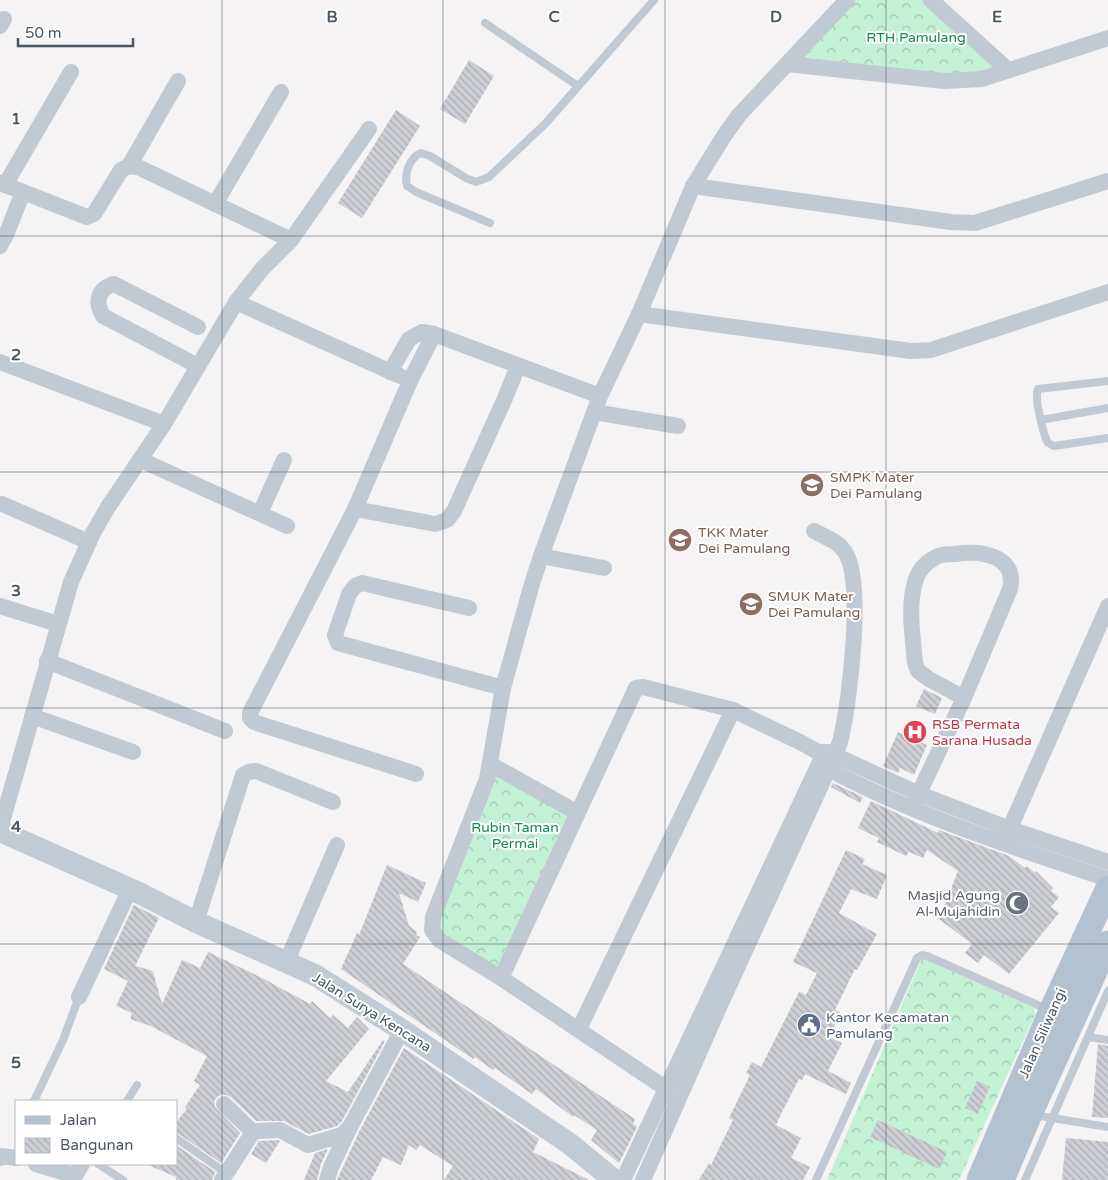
<svg xmlns="http://www.w3.org/2000/svg" width="1108" height="1180" viewBox="0 0 1108 1180" font-family="'Varela Round',sans-serif">
  <style>
    .forest { fill: url(#forest-crowns) }
    .building { fill: url(#building-back-hatch) }
    .lines { fill: none; stroke-linecap: round; stroke-linejoin: round }
    .lane { stroke: #c1cad2; stroke-width: 8 }
    .street { stroke: #c1cad2; stroke-width: 16 }
    .secondary { stroke: #c1cbd6; stroke-width: 22 }
    .primary { stroke: #b3c2d1; stroke-width: 25 }
    .grid { fill: none; stroke: #4a5661; stroke-width: 1; stroke-opacity: 0.55 }
    .labels { text-anchor: middle; stroke-width: 4; stroke-linejoin: round; paint-order: stroke }
    .park-label { font-size: 14px; fill: #17864f; stroke: #fff }
    .education-label { font-size: 14px; fill: #785e54; stroke: #fff; text-anchor: start }
    .health-label { font-size: 14px; fill: #be3a42; stroke: #fff; text-anchor: start }
    .worship-label { font-size: 14px; fill: #5b616d; stroke: #fff; text-anchor: end }
    .street-label { font-size: 14px; fill: #4a5661; stroke: #fff }
    .service-label { font-size: 14px; fill: #4e5e75; stroke: #fff; text-anchor: start }
    .grid-label { font-size: 16px; text-anchor: middle; font-weight: bold; fill: #4a5661; stroke: #fff; stroke-width: 4; stroke-linejoin: round; paint-order: stroke }
  </style>
  <defs>
    <pattern id="forest-crowns" width="20" height="18" patternUnits="userSpaceOnUse" patternTransform="scale(1.25)"><rect width="20" height="18" fill="#c3f1d5"/><path d="M2 6a3 3 0 1 1 6 0M12 15a3 3 0 1 1 6 0" fill="none" stroke="#a0c6b0"/></pattern>
    <pattern id="building-back-hatch" width="6" height="6" patternUnits="userSpaceOnUse" patternTransform="scale(1.25)"><rect width="6" height="6" fill="#cdcfd5"/><path d="M-1 5l2 2M0 0l6 6M5-1l2 2" fill="none" stroke="#a8abb0"/></pattern>
  </defs>
  <rect width="100%" height="100%" fill="#f5f3f3"/>
  <g class="forest">
    <polygon points="847,0 931,0 1008,70 967,80 787,64"/>
    <polygon points="490,764 578,813 501,978 439,940 433,917"/>
    <polygon points="922,958 1034,1008 1035,1015 959,1180 827,1180"/>
  </g>
  <g class="building">
    <polygon points="469,60 494,76 465,124 440,109"/>
    <polygon points="396,110 420,126 362,218 338,203"/>
    <polygon points="924,689 942,698 935,714 916,706"/>
    <polygon points="898,732 927,745 914,775 900,768 898,773 883,766"/>
    <polygon points="833,783 863,797 860,803 831,787"/>
    <polygon points="871,801 938,833 939,830 1009,856 1025,868 1027,866 1035,873 1036,871 1053,888 1051,891 1059,897 1051,907 1059,913 1009,974 984,955 978,963 965,953 972,944 939,919 958,871 927,850 923,858 909,852 906,856 877,842 879,838 858,828"/>
    <polygon points="846,850 865,859 862,864 887,875 877,899 851,889 839,913 877,934 857,970 855,969 835,1010 841,1013 829,1037 842,1043 828,1071 851,1083 846,1094 805,1074 802,1080 799,1079 782,1112 776,1125 801,1138 791,1158 810,1167 803,1180 699,1180 709,1163 711,1165 733,1120 729,1118 750,1075 746,1073 752,1062 761,1067 799,992 806,995 817,973 793,962"/>
    <polygon points="387,865 426,883 418,902 399,893 409,926 417,932 416,935 420,937 403,964 635,1119 633,1124 637,1127 619,1163 591,1140 597,1130 574,1115 573,1117 536,1089 532,1094 495,1068 493,1070 475,1057 473,1059 341,969 357,933 359,935"/>
    <polygon points="134,905 159,918 135,966 150,970 153,972 162,1004 182,960 200,968 208,952 262,978 310,1004 312,1001 330,1018 333,1015 348,1028 357,1017 369,1029 326,1081 348,1092 383,1040 385,1041 342,1121 337,1126 309,1134 284,1121 256,1121 231,1097 222,1094 217,1097 214,1101 215,1107 240,1133 221,1163 176,1132 176,1122 187,1109 185,1107 200,1085 194,1081 207,1056 151,1026 130,1019 132,1013 116,1006 128,981 104,969"/>
    <polygon points="1098,1044 1108,1046 1108,1118 1092,1117"/>
    <polygon points="404,1048 539,1139 533,1152 589,1180 444,1180 453,1166 420,1145 416,1150 409,1145 401,1165 383,1157 371,1180 337,1180 359,1132"/>
    <polygon points="977,1081 990,1087 978,1114 965,1108"/>
    <polygon points="878,1120 947,1152 939,1169 870,1137"/>
    <polygon points="1066,1138 1108,1142 1108,1180 1062,1180"/>
    <polygon points="278,1140 280,1141 266,1163 251,1154 259,1141"/>
    <polygon points="176,1145 215,1172 212,1180 176,1180 176,1177 146,1164 176,1164"/>
    <polygon points="328,1149 321,1164 317,1180 304,1180 315,1153"/>
  </g>
  <g class="lines">
    <g class="lane">
      <polyline points="485,23 578,86"/>
      <path d="M 490,223 L 416,192 L 407,186 C 404,174 409,158 421,153 L 430,156 L 466,178 L 476,182 L 489,177 L 546,123 L 654,0"/>
      <path d="M 1108,381 L 1038,389 C 1034,396 1043,435 1048,443 L 1054,446 L 1108,438"/>
      <polyline points="1041,420 1108,408"/>
      <polyline points="1088,1037 1108,1040"/>
      <polyline points="34,1101 63,1040 79,997"/>
      <polyline points="127,1101 137,1085"/>
      <polyline points="1034,1115 1108,1127"/>
      <polyline points="176,1138 226,1173"/>
      <polyline points="98,1164 123,1180"/>
      <polyline points="816,1180 917,958 922,955 927,956 1047,1009"/>
      <polyline points="1025,1180 1108,991"/>
    </g>
    <g class="street">
      <polyline points="931,0 1008,70"/>
      <polyline points="0,26 4,19"/>
      <polyline points="787,64 944,81 982,79 1108,38"/>
      <polyline points="129,166 178,81"/>
      <polyline points="0,183 87,217 94,214 121,170 129,166 138,167 291,240"/>
      <polyline points="5,185 71,72"/>
      <polyline points="693,186 951,222 975,223 1108,181"/>
      <polyline points="215,204 281,92"/>
      <polyline points="0,246 6,235 23,192"/>
      <polyline points="236,302 400,376"/>
      <polyline points="639,314 911,351 931,350 1108,292"/>
      <path d="M 198,327 L 114,284 C 97,289 95,303 103,316 L 198,366"/>
      <polyline points="0,362 164,424"/>
      <polyline points="390,372 409,339 422,332 434,334 600,396"/>
      <polyline points="594,412 678,426"/>
      <polyline points="141,460 287,526"/>
      <polyline points="2,504 89,542"/>
      <polyline points="355,509 435,524 447,520 454,511 505,398 518,366"/>
      <polyline points="260,513 284,460"/>
      <polyline points="541,556 604,568"/>
      <polyline points="0,606 58,624"/>
      <polyline points="469,608 362,583 355,586 349,594 335,635 338,643 503,688"/>
      <polyline points="47,661 225,731"/>
      <polyline points="32,716 133,752"/>
      <polyline points="490,764 578,813"/>
      <path d="M 819,764 C 908,813 1012,847 1108,879"/>
      <polyline points="416,774 254,722 250,718 250,713 355,509 410,381 434,334"/>
      <path d="M 912,808 L 964,698 L 1010,589 C 1018,555 980,550 955,554 C 949,554 941,554 936,557 C 927,562 919,570 916,579 C 907,605 913,637 915,663 L 918,671 L 929,679 L 964,698"/>
      <polyline points="0,829 71,582 93,533 108,507 164,424 236,302 262,269 291,240 369,129"/>
      <polyline points="1006,837 1108,606"/>
      <polyline points="196,922 243,775 249,772 256,771 333,802"/>
      <polyline points="286,963 337,845"/>
      <polyline points="501,978 636,688 643,687 733,710 800,742 818,752 828,752 919,794 1010,829 1108,862"/>
      <polyline points="79,997 130,889"/>
      <polyline points="579,1029 733,710"/>
      <polyline points="665,1088 501,978 439,940 432,930 433,917 487,779 503,688 531,587 541,556 600,396 639,314 693,186 724,136 739,115 847,0"/>
      <polyline points="224,1104 253,1132"/>
      <polyline points="0,1158 2,1156 16,1158"/>
      <polyline points="36,1164 75,1176 82,1164"/>
      <polyline points="222,1180 253,1132 257,1131 280,1130 308,1145 342,1135 350,1127"/>
      <polyline points="327,1180 331,1167 350,1127 402,1030"/>
      <polyline points="623,1180 819,764"/>
      <path d="M 643,1180 L 721,1003 L 835,755 C 838,748 841,740 842,733 C 850,698 864,580 845,552 C 838,541 825,537 814,531"/>
    </g>
    <polyline class="secondary" points="0,831 139,893 196,922 315,975 402,1030 570,1144 614,1180"/>
    <g class="primary">
      <polyline points="979,1180 1051,1011 1108,888"/>
      <polyline points="1002,1180 1030,1114 1108,943"/>
    </g>
  </g>
  <path class="grid" d="M 222,0 L 222,1180M 443,0 L 443,1180M 665,0 L 665,1180M 886,0 L 886,1180M 0,236 L 1108,236M 0,472 L 1108,472M 0,708 L 1108,708M 0,944 L 1108,944"/>
  <defs>
    <g id="school-disc" transform="scale(1.25)"><circle r="9.5" fill="#8d6e63" stroke="#fff"/><path d="M0-5L7-2L0 1L-7-2ZM-4 1L0 2.5L4 1V4Q0 6-4 4Z" fill="#fff"/></g>
    <g id="hospital-disc" transform="scale(1.25)"><circle r="9.5" fill="#e0444e" stroke="#fff"/><path d="M-5-5h3v3.5h4V-5h3V5h-3V1.5h-4V5h-3Z" fill="#fff"/></g>
    <g id="mosque-disc" transform="scale(1.25)"><circle r="9.5" fill="#6b7280" stroke="#fff"/><path d="M3.5-4.9A6 6 0 1 0 3.5 4.9A5 5 0 1 1 3.5-4.9Z" fill="#fff"/></g>
    <g id="civic-disc" transform="scale(1.25)"><circle r="9.5" fill="#5c6f8a" stroke="#fff"/><path d="M-.6-6.5H3V-4.5H.6V-3L4-1V1h2V6H-6V1h2V-1L-.6-3ZM-1.2 2.5V6h2.4V2.5Z" fill="#fff"/></g>
  </defs>
  <g fill-rule="evenodd">
    <use href="#school-disc" x="812" y="485"/>
    <use href="#school-disc" x="680" y="540"/>
    <use href="#school-disc" x="751" y="604"/>
    <use href="#hospital-disc" x="915" y="732"/>
    <use href="#mosque-disc" x="1017" y="903"/>
    <use href="#civic-disc" x="809" y="1025"/>
  </g>
  <g class="labels">
    <g class="park-label">
      <text x="916" y="42">RTH Pamulang</text>
      <text x="515" y="832">Rubin Taman<tspan x="515" dy="16">Permai</tspan></text>
    </g>
    <g class="education-label">
      <text x="830" y="482">SMPK Mater<tspan x="830" dy="16">Dei Pamulang</tspan></text>
      <text x="698" y="537">TKK Mater<tspan x="698" dy="16">Dei Pamulang</tspan></text>
      <text x="768" y="601">SMUK Mater<tspan x="768" dy="16">Dei Pamulang</tspan></text>
    </g>
    <g class="health-label">
      <text x="932" y="729">RSB Permata<tspan x="932" dy="16">Sarana Husada</tspan></text>
    </g>
    <g class="worship-label">
      <text x="1000" y="900">Masjid Agung<tspan x="1000" dy="16">Al-Mujahidin</tspan></text>
    </g>
    <g class="street-label">
      <text transform="translate(372 1012) rotate(32)" y="5">Jalan Surya Kencana</text>
      <text transform="translate(1042 1033) rotate(-66)" y="5">Jalan Siliwangi</text>
    </g>
    <g class="service-label">
      <text x="826" y="1022">Kantor Kecamatan<tspan x="826" dy="16">Pamulang</tspan></text>
    </g>
  </g>
  <g class="grid-label">
    <text x="332" y="22">B</text>
    <text x="554" y="22">C</text>
    <text x="776" y="22">D</text>
    <text x="997" y="22">E</text>
    <text x="16" y="124">1</text>
    <text x="16" y="360">2</text>
    <text x="16" y="596">3</text>
    <text x="16" y="832">4</text>
    <text x="16" y="1068">5</text>
  </g>
  <rect x="15" y="1100" width="162" height="65" fill="#ffffff" stroke="#b7bbc0"/>
  <rect x="25" y="1116" width="25" height="8" fill="#b3c2d1" stroke="#b7bbc0"/>
  <text x="60" y="1125" font-size="15" fill="#4a5661">Jalan</text>
  <rect x="25" y="1138" width="25" height="15" fill="url(#building-back-hatch)" stroke="#b7bbc0"/>
  <text x="60" y="1150" font-size="15" fill="#4a5661">Bangunan</text>
  <path d="M18 38v8h115v-8" fill="none" stroke="#4a5661" stroke-width="2.5"/>
  <text x="25" y="38" font-size="15" fill="#4a5661" stroke="#ffffff" stroke-width="4" paint-order="stroke">50 m</text>
</svg>
